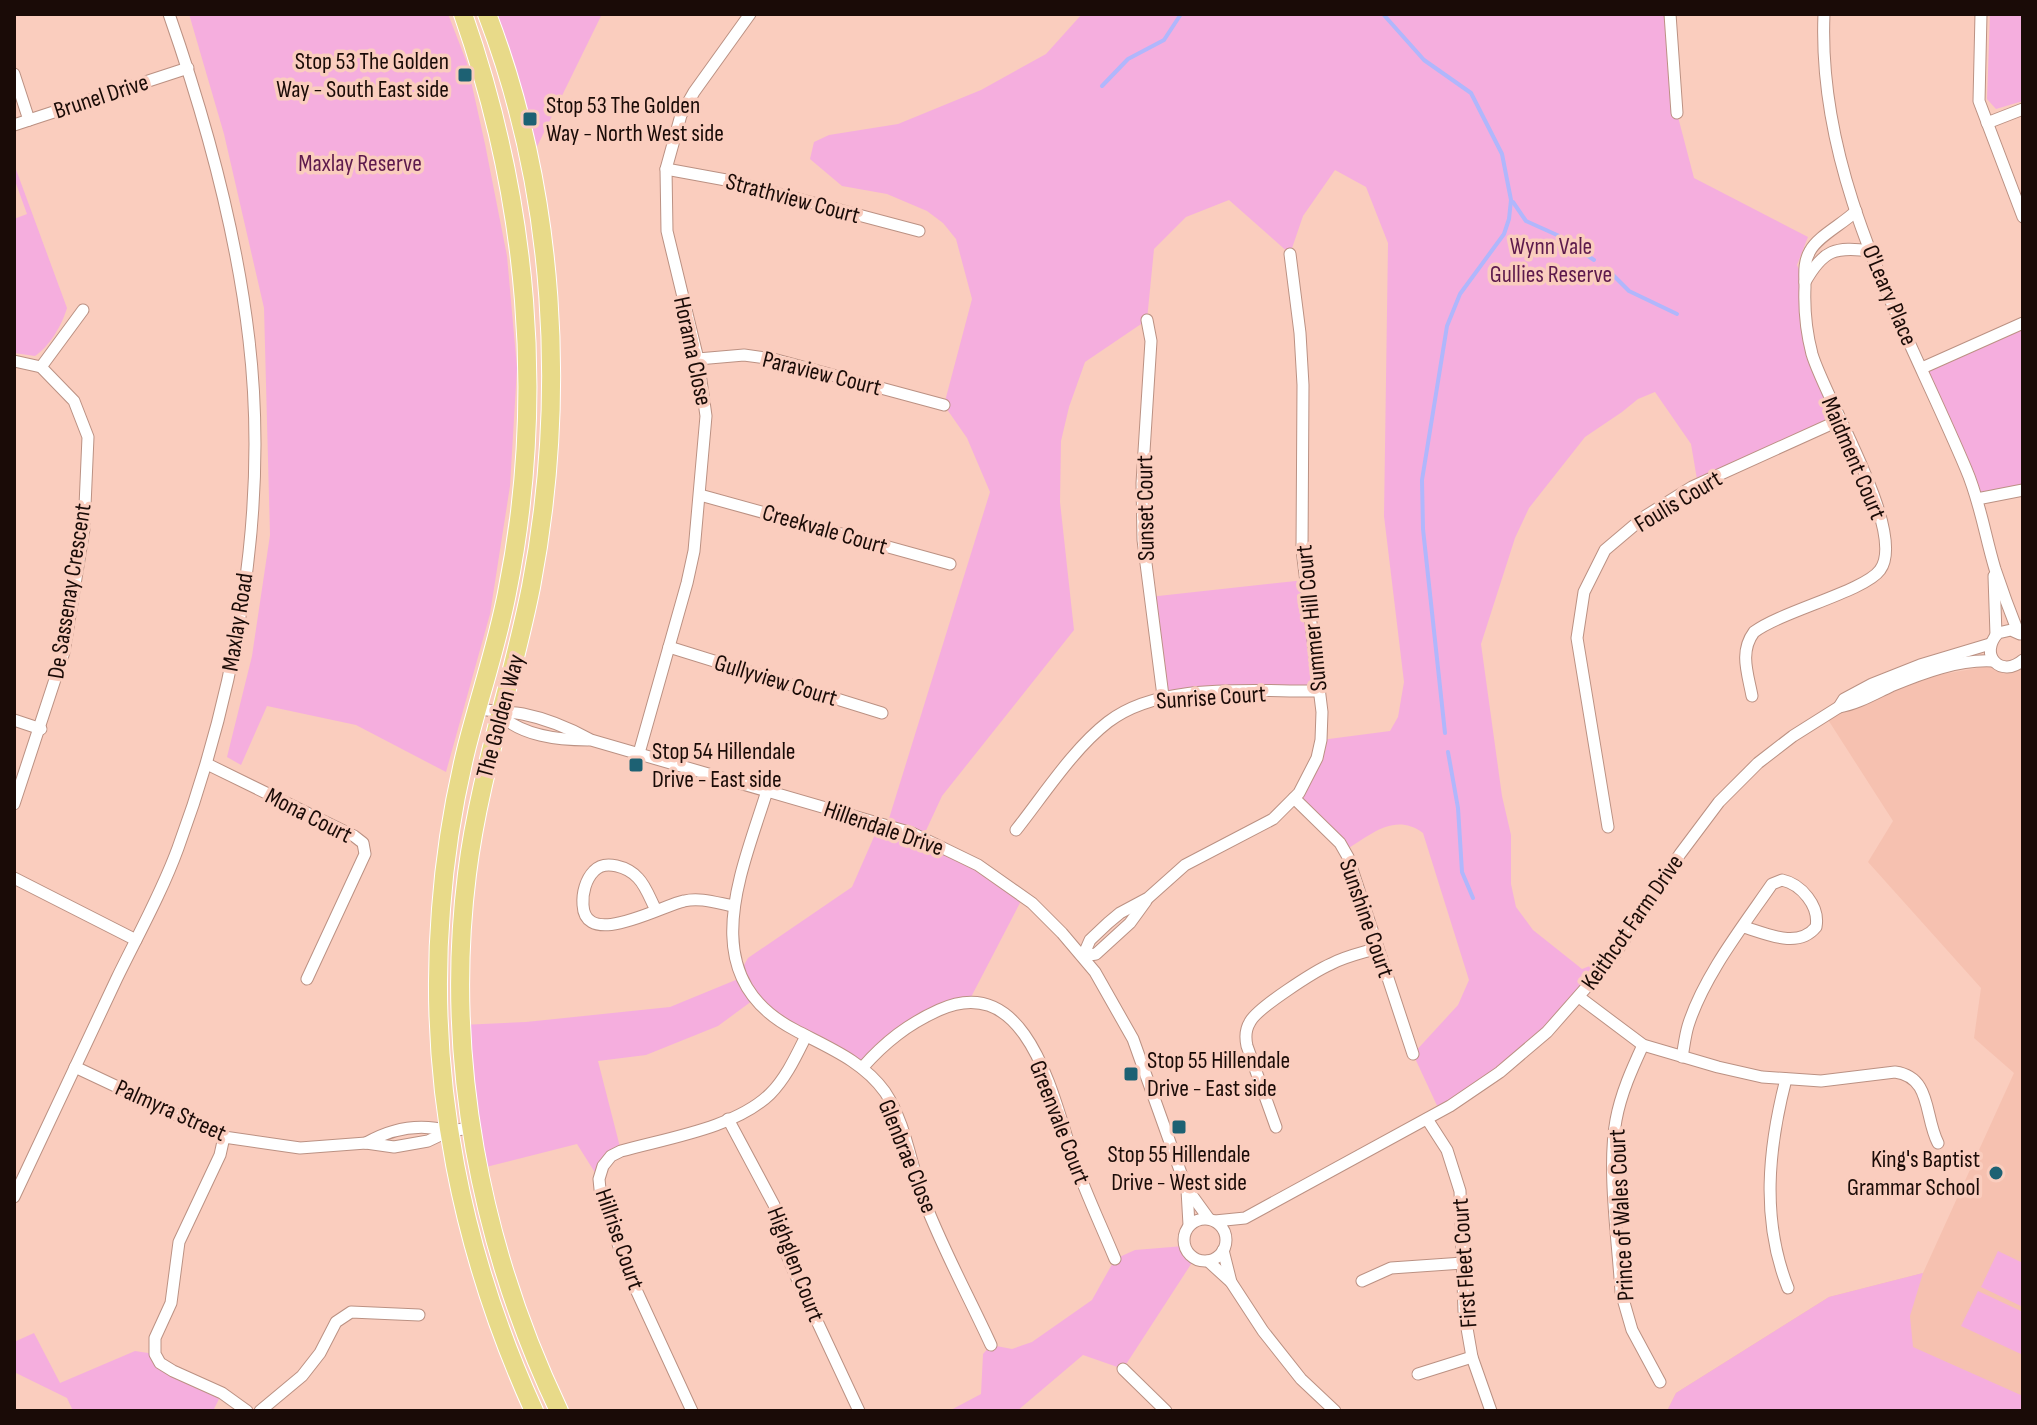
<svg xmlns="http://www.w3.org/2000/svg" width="2037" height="1425" viewBox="0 0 2037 1425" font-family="'Sofia Sans Condensed',sans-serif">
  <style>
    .built { fill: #f6c1b0 }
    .green { fill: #f5aede }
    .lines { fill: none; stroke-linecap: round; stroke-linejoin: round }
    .stream { stroke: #b0b7fc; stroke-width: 4 }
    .street-casing { stroke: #bb9183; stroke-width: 13 }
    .primary-casing { stroke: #fff; stroke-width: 20 }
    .street { stroke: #fff; stroke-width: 11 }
    .primary { stroke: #e8da89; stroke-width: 18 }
    .poi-dot { fill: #1d6173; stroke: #facdbe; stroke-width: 3 }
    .labels { text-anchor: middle; stroke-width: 7; stroke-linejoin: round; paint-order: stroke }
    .poi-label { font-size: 24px; fill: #1a0b07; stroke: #facdbe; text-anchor: start }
    .street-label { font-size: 24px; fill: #1a0b07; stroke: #facdbe }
    .park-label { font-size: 24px; fill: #5d1a4c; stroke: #facdbe }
  </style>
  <rect width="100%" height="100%" fill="#facdbe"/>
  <polygon class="built" points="2023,660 2023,1411 1667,1411 1676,1393 1829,1297 1923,1273 2014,1073 1974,1038 1981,988 1868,862 1893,821 1825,715 1904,681"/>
  <g class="green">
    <polygon points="189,14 448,14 467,63 485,144 507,256 517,368 510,486 490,614 446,772 356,725 267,706 241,765 227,757 252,656 270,535 264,308 224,134"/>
    <polygon points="487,14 602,14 529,163"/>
    <path d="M 1082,14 L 1670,14 L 1677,113 L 1694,178 L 1808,237 L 1797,265 L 1805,283 L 1805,327 L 1840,420 L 1698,485 L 1691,444 L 1655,392 L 1638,399 L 1622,412 L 1585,437 L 1529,508 L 1515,538 L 1481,644 L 1502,796 L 1511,835 L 1511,884 L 1516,907 L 1533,930 L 1582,969 L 1613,957 L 1547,1032 L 1440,1112 L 1413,1054 L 1458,1005 L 1469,980 L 1423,833 C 1394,812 1371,835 1344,851 L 1294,798 L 1321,740 L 1390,731 L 1398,717 L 1404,682 L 1384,516 L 1388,243 L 1366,187 L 1335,170 L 1303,216 L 1290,254 L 1229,200 L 1186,217 L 1154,249 L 1147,320 L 1085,362 L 1069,407 L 1061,441 L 1060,502 L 1074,630 L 942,796 L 923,837 L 1023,897 L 969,1001 L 915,1021 L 862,1068 L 756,998 L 718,1026 L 646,1055 L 598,1061 L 621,1151 L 599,1179 L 577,1144 L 478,1169 L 461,1025 L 526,1022 L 670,1007 L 743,977 L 740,972 L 748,958 L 852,887 L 880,823 L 887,825 L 990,492 L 967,438 L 944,405 L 972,299 L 956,239 L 943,223 L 927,211 L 887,194 L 842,186 L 810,159 L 814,142 L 829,135 L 898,124 L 981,90 L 1046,54 Z"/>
    <polygon points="1990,14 2023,14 2023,101 1996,109 1987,99"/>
    <path d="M 14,164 L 67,308 C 62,325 50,346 35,356 L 14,353 L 14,219 L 27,214 L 14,178 Z"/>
    <polygon points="2023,323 2023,490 1977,499 1922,368"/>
    <polygon points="1305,580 1319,691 1163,696 1149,597"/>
    <polygon points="1184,1246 1195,1258 1123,1369 1083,1355 1017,1411 949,1411 981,1394 983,1354 991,1345 1012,1349 1032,1342 1092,1300 1115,1259 1135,1250"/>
    <polygon points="1998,1251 2023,1263 2023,1307 1981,1287"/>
    <polygon points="1923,1273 1910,1316 1913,1347 2023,1396 2023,1411 1667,1411 1676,1393 1829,1297"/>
    <polygon points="1978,1291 2023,1312 2023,1355 1961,1326"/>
    <polygon points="34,1333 60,1383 135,1351 155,1354 160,1363 222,1393 213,1411 73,1411 67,1398 14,1372 14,1342"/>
  </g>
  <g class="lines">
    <g class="stream">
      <polyline points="1383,14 1424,60 1471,93 1502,154 1511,200 1509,219 1504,234 1460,294 1447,326 1422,480 1423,529 1445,733"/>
      <polyline points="1102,86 1128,59 1164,40 1181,14"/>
      <polyline points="1513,202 1526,221 1557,235 1594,260"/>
      <polyline points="1610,272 1629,291 1677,314"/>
      <polyline points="1448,752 1458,808 1462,872 1473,898"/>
    </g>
    <g class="street-casing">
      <g id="street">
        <polyline points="1670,14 1677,113"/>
        <path d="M 1824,14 C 1817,179 1904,322 1966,469 C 1980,501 1985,536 1995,569 C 2002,590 2010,612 2018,632"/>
        <polyline points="1981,14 1979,101 2023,217"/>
        <polyline points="14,74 29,120"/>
        <polyline points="1987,123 2023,109"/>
        <polyline points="14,125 188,68"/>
        <polyline points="666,169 726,180 919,231"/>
        <path d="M 1805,282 C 1823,250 1835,246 1871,251"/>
        <polyline points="1147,320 1151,341 1142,483 1143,540 1163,696"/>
        <polyline points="698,359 744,355 773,359 944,405"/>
        <polyline points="14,361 41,367 74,401 88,437 84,529 64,652 14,804"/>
        <polyline points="41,367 83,310"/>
        <polyline points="1922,368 2023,323"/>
        <polyline points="700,495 950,564"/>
        <polyline points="1977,499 2023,490"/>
        <polyline points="1994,576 1996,635"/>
        <path d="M 2020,634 L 2011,630 L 1998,633 C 1978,655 2001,679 2023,660"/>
        <polyline points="669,647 882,713"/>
        <path d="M 1752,696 C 1748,674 1739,652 1754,632 C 1782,611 1865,591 1880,570 C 1908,533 1825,399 1812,354 C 1806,331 1804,310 1805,287 C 1805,275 1803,263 1810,251 C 1818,236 1843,224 1856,211"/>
        <path d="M 1839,707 C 1857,704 1874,694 1891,686 C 1922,673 1959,659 1993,661"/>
        <path d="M 478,708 C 495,713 507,711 523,714 C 548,719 569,728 591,740 L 912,833 L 978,865 L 1032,903 L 1062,933 L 1095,972 L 1133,1039 L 1187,1190 L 1189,1225"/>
        <path d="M 499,714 C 522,736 557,740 588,740"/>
        <polyline points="14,720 41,729"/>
        <polyline points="639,753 687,583 694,551 706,416 698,359 667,231 666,169 681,115 694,92 750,14"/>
        <polyline points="207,764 354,836 363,843 365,854 307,979"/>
        <path d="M 767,791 C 741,874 693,977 795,1030 C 827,1047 863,1061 885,1092 C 905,1122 910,1161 922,1195 C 941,1246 968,1295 991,1345"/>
        <polyline points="1294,798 1340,843 1348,857 1413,1054"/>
        <polyline points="1608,827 1577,638 1584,592 1605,550 1644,517 1692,487 1840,420"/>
        <path d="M 1016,830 C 1043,796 1073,749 1108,722 C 1161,681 1254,692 1319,691"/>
        <polyline points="14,878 136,940"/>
        <path d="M 656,910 C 651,901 646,886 638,878 C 628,867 605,859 594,871 C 586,879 582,893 583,905 C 585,950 663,905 684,901 C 700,897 717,903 733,906"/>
        <polyline points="1083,956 1090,940 1108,923 1120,913 1148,898 1185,865 1273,819 1299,793 1317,758 1321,740 1322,712 1302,550 1303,385 1300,333 1290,254"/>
        <polyline points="1083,956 1096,954 1130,923 1146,901"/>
        <path d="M 1579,997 L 1643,1045 L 1718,1067 L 1762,1077 L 1821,1081 L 1895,1072 C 1932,1077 1924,1116 1938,1143"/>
        <path d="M 1643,1045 C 1632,1069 1621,1093 1616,1120 C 1607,1169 1618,1241 1621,1292 L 1632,1330 L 1660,1382"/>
        <path d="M 1682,1057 C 1684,1047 1685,1036 1688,1026 C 1703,977 1743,926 1772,884 L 1782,880 C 1801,884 1820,906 1816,927 C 1798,949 1767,934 1744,927"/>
        <polyline points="75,1067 224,1137 300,1148 366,1143 394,1147 428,1141 449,1131 471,1128"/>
        <path d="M 862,1068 C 885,1042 908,1024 939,1010 C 1028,970 1053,1098 1073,1157 C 1085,1192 1101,1225 1115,1259"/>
        <path d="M 1786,1079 C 1768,1149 1761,1220 1788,1288"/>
        <polyline points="728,1119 774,1205 784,1248 795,1274 859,1411"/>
        <polyline points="1427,1119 1447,1150 1460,1191 1464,1311 1472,1357 1491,1411"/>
        <path d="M 1276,1127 L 1247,1046 C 1245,1037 1245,1030 1250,1022 C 1257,1008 1315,971 1331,964 C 1346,956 1362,953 1378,948"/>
        <polyline points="224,1137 220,1155 179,1242 171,1303 155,1338 155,1354 160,1363 173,1371 222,1393 247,1411"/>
        <path d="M 366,1143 C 392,1128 420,1123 449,1131"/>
        <polyline points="1188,1190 1209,1219"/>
        <path d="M 14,1197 C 48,1124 82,1051 117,978 C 138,935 162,892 178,848 C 237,688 269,510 249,340 C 236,228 206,120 169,14"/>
        <circle cx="1205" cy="1240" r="21"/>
        <polyline points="1215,1221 1245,1218 1450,1106 1500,1072 1547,1032 1613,957 1680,854 1719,802 1758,763 1793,736 1839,707 1844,699 1872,684 1920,665 1990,644"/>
        <polyline points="1223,1250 1231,1282 1263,1331 1301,1379 1335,1411"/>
        <polyline points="1208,1261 1231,1282"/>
        <polyline points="1362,1281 1391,1268 1463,1263"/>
        <polyline points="1123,1369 1166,1411"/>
        <polyline points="1418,1374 1472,1357"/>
        <polyline points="260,1411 302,1376 320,1353 336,1322 351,1312 419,1315"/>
        <path d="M 692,1411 L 626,1268 L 600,1189 L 599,1179 L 603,1166 L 611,1156 L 621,1151 C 667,1138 735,1128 770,1094 C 786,1078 796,1056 806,1036"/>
      </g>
    </g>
    <g class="primary-casing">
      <g id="primary">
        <path d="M 463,14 C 528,200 546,399 507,593 C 497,645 480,695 467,746 C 454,799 445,854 441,909 C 427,1082 462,1253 534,1411"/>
        <path d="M 487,14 C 556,194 567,399 531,587 C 512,683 479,776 467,874 C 444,1057 480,1245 559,1411"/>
      </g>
    </g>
    <use href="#street" class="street"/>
    <use href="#primary" class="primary"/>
  </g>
  <g class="poi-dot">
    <rect x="457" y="67" width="16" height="16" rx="4"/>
    <rect x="522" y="111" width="16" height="16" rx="4"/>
    <rect x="628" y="757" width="16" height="16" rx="4"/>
    <rect x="1123" y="1066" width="16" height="16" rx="4"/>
    <rect x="1171" y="1119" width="16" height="16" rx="4"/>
    <circle cx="1996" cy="1173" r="8"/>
  </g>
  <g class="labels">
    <g class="poi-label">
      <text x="449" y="69" text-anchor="end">Stop 53 The Golden<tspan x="449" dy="28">Way - South East side</tspan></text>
      <text x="546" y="113">Stop 53 The Golden<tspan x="546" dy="28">Way - North West side</tspan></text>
      <text x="652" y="759">Stop 54 Hillendale<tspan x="652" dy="28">Drive - East side</tspan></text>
      <text x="1147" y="1068">Stop 55 Hillendale<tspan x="1147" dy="28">Drive - East side</tspan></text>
      <text x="1179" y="1162" text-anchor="middle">Stop 55 Hillendale<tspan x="1179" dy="28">Drive - West side</tspan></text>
      <text x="1980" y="1167" text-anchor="end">King's Baptist<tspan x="1980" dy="28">Grammar School</tspan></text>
    </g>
    <g class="street-label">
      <text transform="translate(101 96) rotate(-18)" y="8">Brunel Drive</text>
      <text transform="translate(793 198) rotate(15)" y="8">Strathview Court</text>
      <text transform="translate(1890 295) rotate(67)" y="8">O'Leary Place</text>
      <text transform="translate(693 351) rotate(78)" y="8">Horama Close</text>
      <text transform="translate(822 373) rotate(14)" y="8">Paraview Court</text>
      <text transform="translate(1854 458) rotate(67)" y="8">Maidment Court</text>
      <text transform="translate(1678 501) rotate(-31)" y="8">Foulis Court</text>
      <text transform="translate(1145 508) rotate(-91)" y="8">Sunset Court</text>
      <text transform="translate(825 529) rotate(16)" y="8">Creekvale Court</text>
      <text transform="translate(69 591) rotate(-81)" y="8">De Sassenay Crescent</text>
      <text transform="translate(1311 618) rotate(-96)" y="8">Summer Hill Court</text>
      <text transform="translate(237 622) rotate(-81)" y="8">Maxlay Road</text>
      <text transform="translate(776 680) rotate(17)" y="8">Gullyview Court</text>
      <text transform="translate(1211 697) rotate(-4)" y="8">Sunrise Court</text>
      <text transform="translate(500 716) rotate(-75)" y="8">The Golden Way</text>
      <text transform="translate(309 815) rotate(27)" y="8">Mona Court</text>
      <text transform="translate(884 828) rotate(19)" y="8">Hillendale Drive</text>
      <text transform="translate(1367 918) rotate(71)" y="8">Sunshine Court</text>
      <text transform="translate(1632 922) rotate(-55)" y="8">Keithcot Farm Drive</text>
      <text transform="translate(171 1110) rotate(24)" y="8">Palmyra Street</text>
      <text transform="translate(1060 1122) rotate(69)" y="8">Greenvale Court</text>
      <text transform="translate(908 1156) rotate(68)" y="8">Glenbrae Close</text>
      <text transform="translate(1621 1215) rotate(-93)" y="8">Prince of Wales Court</text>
      <text transform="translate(620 1239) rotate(71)" y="8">Hillrise Court</text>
      <text transform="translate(1464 1263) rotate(-94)" y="8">First Fleet Court</text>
      <text transform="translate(796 1264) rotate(69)" y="8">Highglen Court</text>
    </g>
    <g class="park-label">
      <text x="360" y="171">Maxlay Reserve</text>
      <text x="1551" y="254">Wynn Vale<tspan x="1551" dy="28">Gullies Reserve</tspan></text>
    </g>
  </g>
  <rect width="2037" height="1425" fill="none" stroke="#1a0b07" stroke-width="32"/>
</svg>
